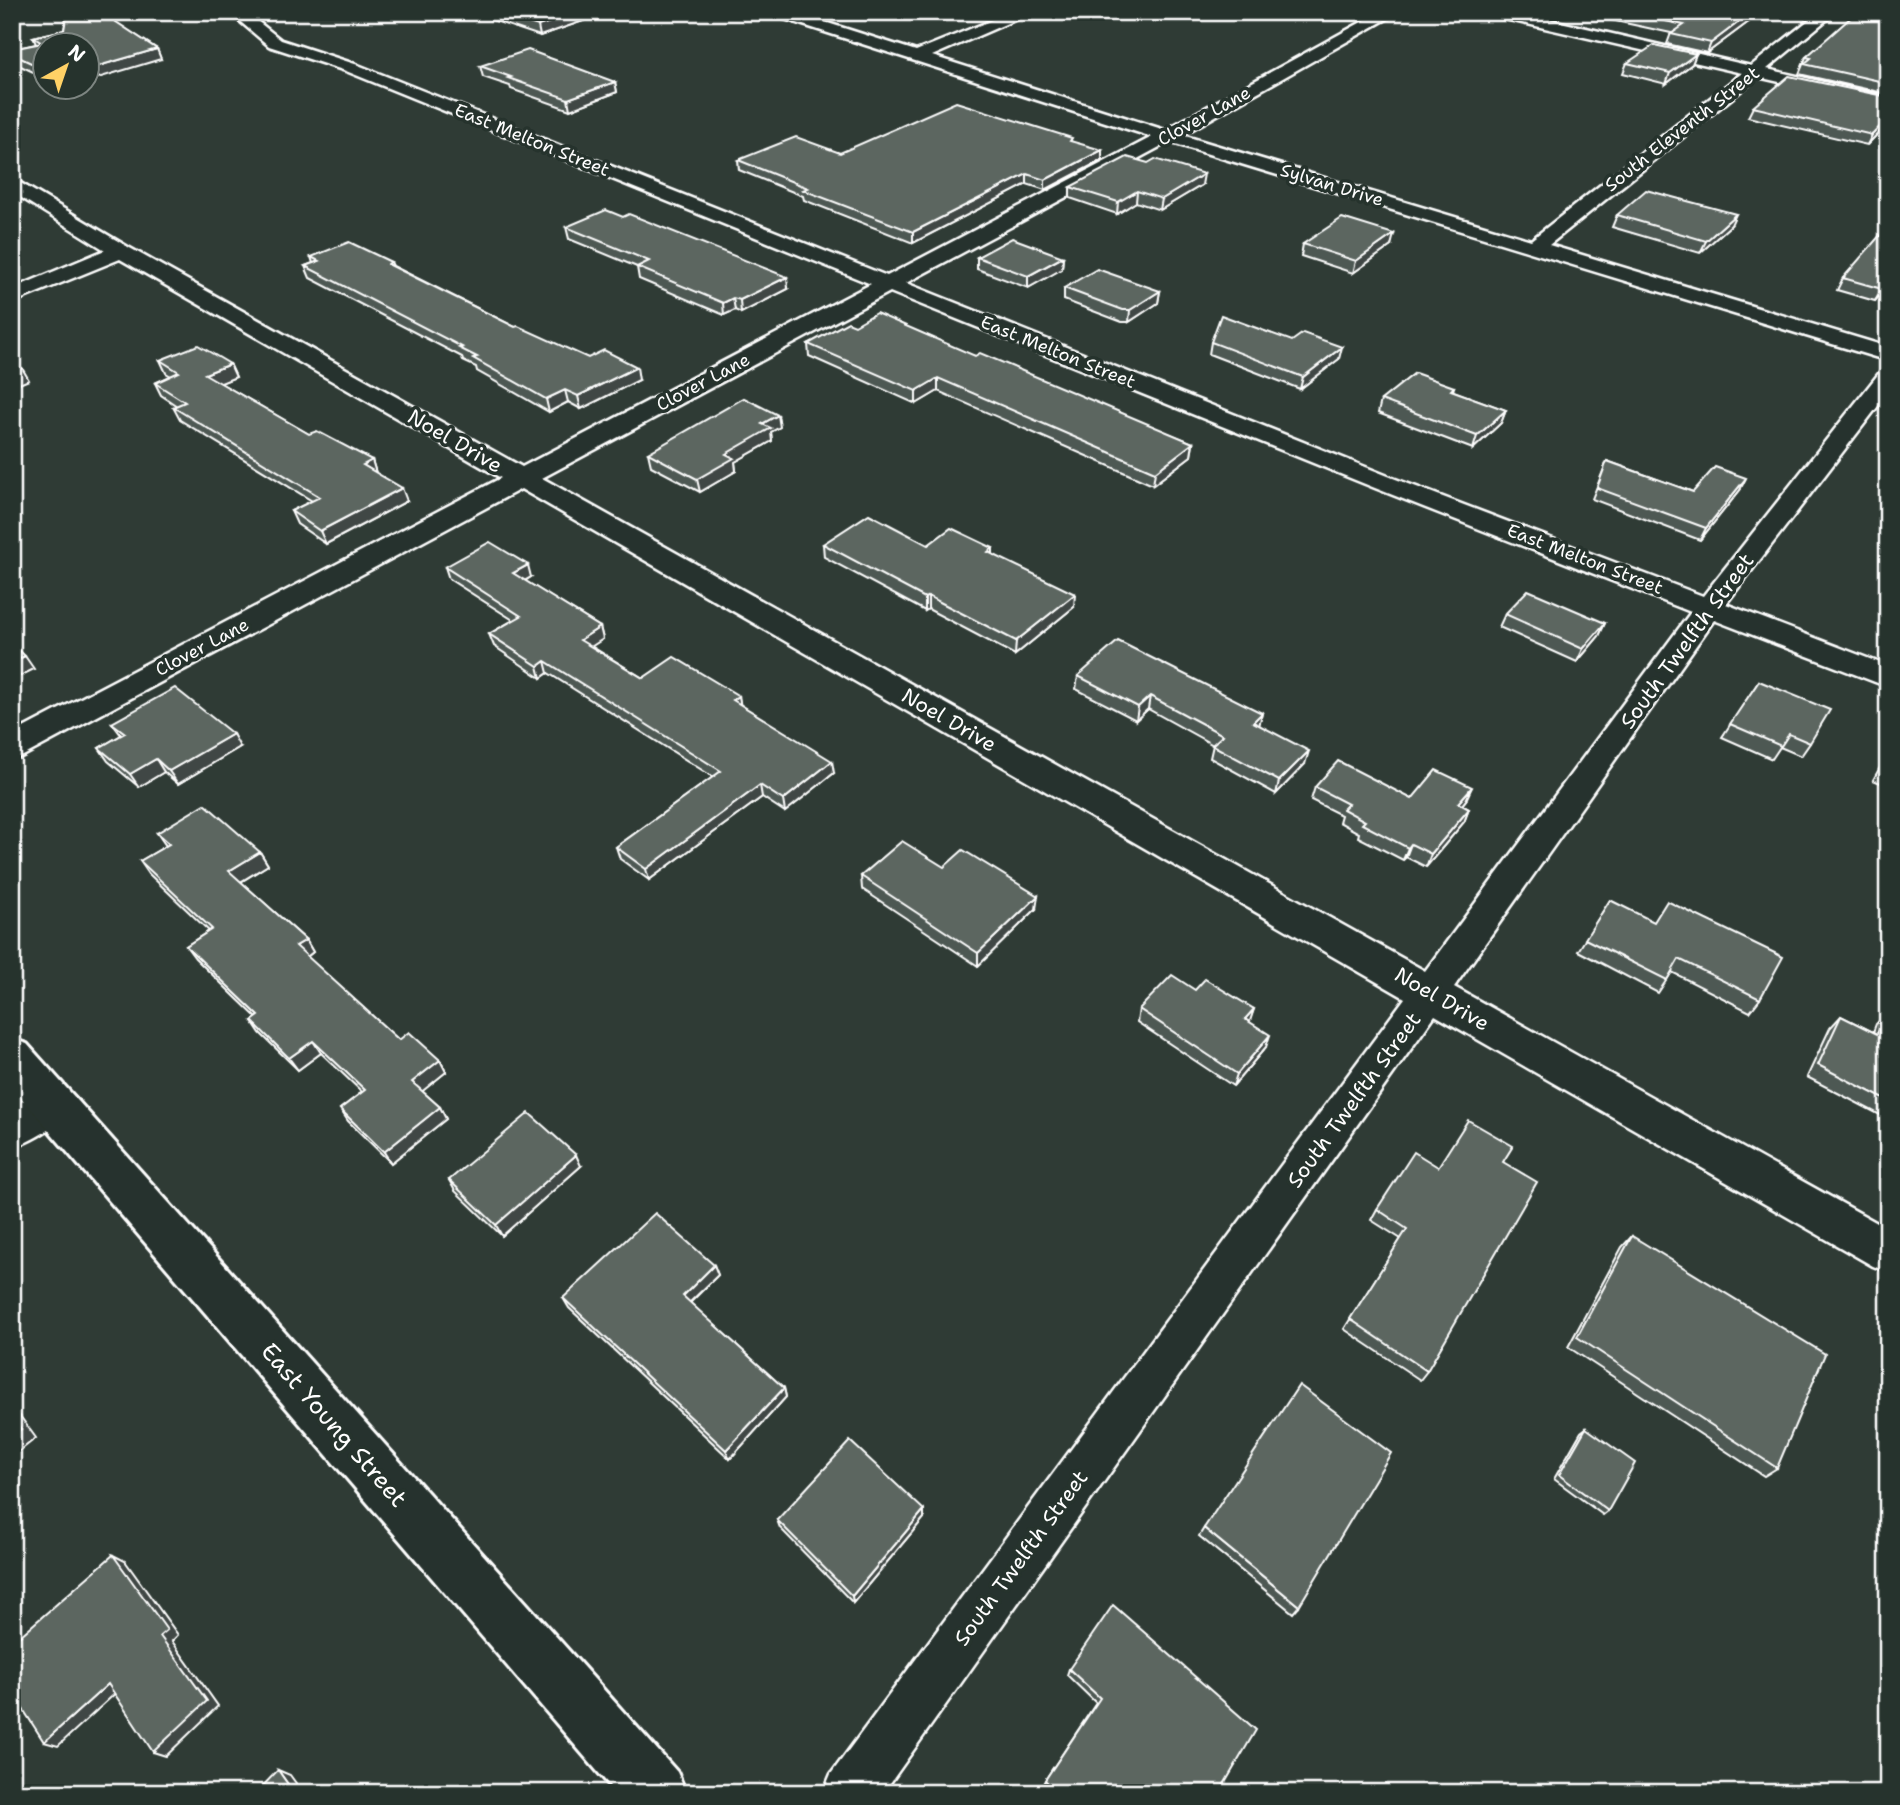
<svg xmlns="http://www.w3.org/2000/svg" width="1900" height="1805" viewBox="0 0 1900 1805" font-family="'Shantell Sans',sans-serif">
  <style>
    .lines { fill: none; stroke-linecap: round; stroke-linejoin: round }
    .minor-casing { stroke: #fff; stroke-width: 5 }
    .tertiary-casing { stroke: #fff; stroke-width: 6 }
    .minor { fill: #26332d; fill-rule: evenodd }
    .tertiary { fill: #26332d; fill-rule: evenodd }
    .wall { fill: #4e5853; stroke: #fff; stroke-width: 2 }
    .shaded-wall { fill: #404744; stroke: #fff; stroke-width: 2 }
    .building { fill: #5b6661; stroke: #fff; stroke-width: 2 }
    .labels { text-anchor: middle; stroke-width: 7; stroke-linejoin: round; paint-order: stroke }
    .far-street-label { font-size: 18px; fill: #fff; stroke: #26332d }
    .street-label { font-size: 21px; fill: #fff; stroke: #26332d }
    .near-street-label { font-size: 24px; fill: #fff; stroke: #26332d }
  </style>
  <rect width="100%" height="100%" fill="#2f3b35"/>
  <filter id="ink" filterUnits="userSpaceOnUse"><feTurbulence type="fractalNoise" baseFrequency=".0143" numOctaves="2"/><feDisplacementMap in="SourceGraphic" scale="14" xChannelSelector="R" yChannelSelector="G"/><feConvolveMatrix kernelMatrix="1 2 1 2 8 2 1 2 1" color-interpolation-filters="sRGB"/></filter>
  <g filter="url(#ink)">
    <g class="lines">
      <g class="minor-casing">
        <g id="minor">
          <path d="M 229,12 L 246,12 L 281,40 L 358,65 L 887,276 L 1152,137 L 772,15 L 770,12 L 793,12 L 916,51 L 1012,12 L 1033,12 L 932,56 L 1165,130 L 1380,12 L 1399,12 L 1182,135 L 1531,240 L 1742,73 L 1496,17 L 1489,12 L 1517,12 L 1751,66 L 1819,12 L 1836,12 L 1767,69 L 1888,97 L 1888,107 L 1758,77 L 1549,245 L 1888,347 L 1888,361 L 1169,142 L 906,283 L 1393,478 L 1703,596 L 1880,372 L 1888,370 L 1888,393 L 1726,604 L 1888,666 L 1888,687 L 1714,620 L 1454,987 L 1888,1229 L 1888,1272 L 1873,1266 L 1435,1015 L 883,1793 L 823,1793 L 831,1774 L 1405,998 L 521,489 L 23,756 L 12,759 L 12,734 L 501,478 L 120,259 L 12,303 L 12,289 L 105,250 L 12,192 L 12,178 L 128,247 L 522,467 L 871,284 L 346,71 L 269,46 ZM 890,292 L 1375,488 L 1691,612 L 1425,971 L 542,478 Z"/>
          <path d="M 53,1086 L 67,1091 L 73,1103 C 63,1124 34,1140 12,1148 L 12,1108 L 39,1091 Z"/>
        </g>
      </g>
      <g class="tertiary-casing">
        <polygon id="tertiary" points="12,1039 27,1044 677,1772 686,1793 616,1793 12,1087"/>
      </g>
      <use href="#minor" class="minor"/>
      <use href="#tertiary" class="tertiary"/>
    </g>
    <g class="wall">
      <polygon points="67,12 140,12 112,20 157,49 161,59 46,46 46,78 12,62 12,49 36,44 33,37 64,30"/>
      <polygon points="468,12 609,12 540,36"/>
      <polygon points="1574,12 1762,12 1707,53 1667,44 1671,33"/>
      <polygon points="1769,12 1792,12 1787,16"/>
      <polygon points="1888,12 1888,94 1799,74 1806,57"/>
      <polygon points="1696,54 1692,64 1666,84 1623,73 1627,63"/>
      <polygon points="480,66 615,82 617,92 570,110 511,89 510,86 483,77"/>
      <polygon points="1753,107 1888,123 1867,145 1748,117"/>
      <polygon points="1071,141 1102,160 1045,190 1027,184 913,243 804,200 803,196 739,170 738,160 840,153"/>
      <polygon points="1202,185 1160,210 1136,202 1117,214 1070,198 1070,187"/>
      <polygon points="1617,215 1731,225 1700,253 1612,227"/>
      <polygon points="566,227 788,289 741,313 735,310 724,315 639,279 637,267 569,239"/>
      <polygon points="1303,244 1391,246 1353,273 1301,256"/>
      <polygon points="311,257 391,262 393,266 515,327 639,380 581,409 568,402 549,412 477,371 476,367 463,361 462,357 310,278 305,266 313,263"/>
      <polygon points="977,257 1063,257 1062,269 1028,288 977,269"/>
      <polygon points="1843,278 1888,285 1875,301 1837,290"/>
      <polygon points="1064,288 1160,291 1158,303 1129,322 1122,322 1064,300"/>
      <polygon points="855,325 975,356 1193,443 1191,456 1153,485 938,391 916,404 809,356 808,344"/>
      <polygon points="1211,342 1339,359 1300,389 1209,354"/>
      <polygon points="160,360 230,364 236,377 220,383 309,434 372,460 376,473 407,501 326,544 297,524 291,511 312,501 180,420 173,407 177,406 161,395 155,383 171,376 166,373"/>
      <polygon points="1454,387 1453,391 1506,410 1501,423 1473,449 1378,413 1381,400"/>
      <polygon points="780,427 771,432 772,441 735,462 736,471 700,492 651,466 648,453"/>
      <polygon points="1607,461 1693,492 1740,490 1700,540 1592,499"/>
      <polygon points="823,544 928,545 993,548 993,554 1074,607 1015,655 928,609 925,611 824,557"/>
      <polygon points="445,567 531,577 525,581 600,627 603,639 591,646 643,678 739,696 740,704 834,773 785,812 762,797 649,880 620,859 616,847 713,777 548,673 541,678 494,646 489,634 513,620 449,579"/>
      <polygon points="1505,614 1605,623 1599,636 1577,662 1499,627"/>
      <polygon points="1078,676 1262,713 1259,725 1305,764 1276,794 1210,758 1213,745 1148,709 1136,720 1076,689"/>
      <polygon points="1759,681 1810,743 1801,756 1780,747 1772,759 1722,737"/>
      <polygon points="112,723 240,747 178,784 164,772 139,787 108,761 99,748 121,735"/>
      <polygon points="1888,753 1888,786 1873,780"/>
      <polygon points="1315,787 1412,799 1466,800 1462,805 1469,809 1464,822 1426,867 1406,857 1403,860 1358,837 1359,833 1339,822 1341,815 1311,800"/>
      <polygon points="157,833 260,852 268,865 241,882 306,940 313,952 307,957 399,1040 440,1060 446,1072 422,1091 440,1107 446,1119 391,1163 348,1121 340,1109 362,1092 321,1053 298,1070 260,1033 252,1021 257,1018 195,958 186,946 209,931 149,874 140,861 166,846"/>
      <polygon points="944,867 1036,909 978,966 862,889 861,876"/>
      <polygon points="1610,900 1760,999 1750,1012 1672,972 1658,993 1578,951"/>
      <polygon points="1195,990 1254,1009 1249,1022 1266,1047 1233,1086 1137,1022 1139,1009"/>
      <polygon points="1888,1012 1888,1119 1807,1077 1830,1028 1841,1016 1873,1032 1876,1024"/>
      <polygon points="1503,1162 1427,1371 1420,1380 1344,1329 1401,1239 1371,1220 1377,1209 1438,1167"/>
      <polygon points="581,1166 502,1236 455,1191 449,1180"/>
      <polygon points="1632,1236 1777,1468 1764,1476 1568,1347 1622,1247"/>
      <polygon points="714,1265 718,1275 690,1303 784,1388 786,1397 730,1459 569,1308 563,1298"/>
      <polygon points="1586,1428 1608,1511 1603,1515 1554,1479 1581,1432"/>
      <polygon points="924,1518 853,1603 780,1528 777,1520"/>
      <polygon points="1204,1528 1299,1606 1293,1613 1199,1536"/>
      <polygon points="1069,1669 1219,1793 1052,1793 1043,1784 1045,1780 1096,1703 1067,1675"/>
    </g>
    <g class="shaded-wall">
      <polygon points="101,12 140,12 105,22"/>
      <polygon points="579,12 609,12 540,36 538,26"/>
      <polygon points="1752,12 1762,12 1707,53 1711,43"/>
      <polygon points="157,49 161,59 88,81 88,69"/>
      <polygon points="1696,54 1692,64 1666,84 1670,73"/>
      <polygon points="615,82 617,92 570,110 568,99"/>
      <polygon points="1888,118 1888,123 1867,145 1872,135"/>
      <polygon points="1102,150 1102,160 1045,190 1045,180"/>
      <polygon points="1027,174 1027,184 913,243 913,232"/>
      <polygon points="1204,174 1202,185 1160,210 1162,199"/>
      <polygon points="1137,191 1136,202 1117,214 1118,202"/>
      <polygon points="1736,214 1731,225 1700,253 1706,241"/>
      <polygon points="1394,234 1391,246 1353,273 1356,261"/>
      <polygon points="1063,257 1062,269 1028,288 1028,276"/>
      <polygon points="787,277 788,289 741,313 740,300"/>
      <polygon points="1888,281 1888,285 1875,301 1882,289"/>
      <polygon points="1160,291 1158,303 1129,322 1130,310"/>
      <polygon points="733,298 735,310 724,315 723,303"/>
      <polygon points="1342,347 1339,359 1300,389 1303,377"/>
      <polygon points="230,364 236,377 211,387 205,374"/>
      <polygon points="637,367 639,380 581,409 578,396"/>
      <polygon points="22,368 29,380 12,387 12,372"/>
      <polygon points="938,378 938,391 916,404 916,391"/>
      <polygon points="565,390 568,402 549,412 546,399"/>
      <polygon points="1506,410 1501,423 1473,449 1477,436"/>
      <polygon points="778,415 780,427 771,432 772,441 735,462 736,471 700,492 697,479 726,454 762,424"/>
      <polygon points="1193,443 1191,456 1153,485 1155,472"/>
      <polygon points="372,460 376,473 363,465"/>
      <polygon points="1746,478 1740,490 1700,540 1706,528"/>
      <polygon points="402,488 407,501 326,544 320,531"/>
      <polygon points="528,565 531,577 517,585 513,573"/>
      <polygon points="1075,594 1074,607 1015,655 1016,641"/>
      <polygon points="928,596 928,609 925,611 925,598"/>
      <polygon points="1605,623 1599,636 1577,662 1583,649"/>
      <polygon points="600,627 603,639 583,652 580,640"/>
      <polygon points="25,656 34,669 12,680 12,662"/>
      <polygon points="545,661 548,673 541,678 538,666"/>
      <polygon points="739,696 741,708 733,700"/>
      <polygon points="1150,696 1148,709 1136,720 1138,707"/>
      <polygon points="1262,713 1259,726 1253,722"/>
      <polygon points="233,734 240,747 178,784 169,771"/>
      <polygon points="1309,751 1305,764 1276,794 1279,781"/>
      <polygon points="156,759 164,772 139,787 130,774"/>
      <polygon points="832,761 834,773 785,812 783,800"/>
      <polygon points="760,785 762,797 649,880 646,869"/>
      <polygon points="1472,787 1466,800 1453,816 1458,803"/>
      <polygon points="1469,809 1464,822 1426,867 1431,854"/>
      <polygon points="1411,844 1406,857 1403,860 1408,848"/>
      <polygon points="260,852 268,865 237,884 229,871"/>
      <polygon points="1038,896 1036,909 978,966 978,953"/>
      <polygon points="306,940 313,952 304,959 296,946"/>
      <polygon points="1254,1009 1250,1021 1241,1031 1245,1019"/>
      <polygon points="1270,1035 1266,1047 1233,1086 1237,1074"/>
      <polygon points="313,1041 321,1053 298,1070 289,1058"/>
      <polygon points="440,1060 446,1072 419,1094 412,1082"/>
      <polygon points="440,1107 446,1119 391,1163 384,1152"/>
      <polygon points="576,1155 581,1166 502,1236 496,1225"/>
      <polygon points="714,1265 718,1275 686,1306 683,1296"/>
      <polygon points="784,1388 786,1397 730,1459 726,1450"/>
      <polygon points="12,1405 36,1438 12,1457"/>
      <polygon points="924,1510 924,1518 853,1603 852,1596"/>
      <polygon points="113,1555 125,1561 178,1635 172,1641 218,1706 166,1756 153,1752 160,1636"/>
      <polygon points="108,1684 120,1689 58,1746 44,1742"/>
      <polygon points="278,1770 290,1775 303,1793 294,1793"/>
    </g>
    <g class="building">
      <polygon points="67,12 101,12 157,49 88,69 88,46 46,46 46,70 12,54 12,49 42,43 33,37 64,30"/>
      <polygon points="495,12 579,12 538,26"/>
      <polygon points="1623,12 1752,12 1711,43 1671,34 1684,25"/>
      <polygon points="1857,12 1888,12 1888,83 1804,64 1811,58 1806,57"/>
      <polygon points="1654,45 1696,54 1670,73 1627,63"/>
      <polygon points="528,50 615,82 568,99 508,78 511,77 480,66"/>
      <polygon points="1789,76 1888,97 1888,118 1872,135 1753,107"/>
      <polygon points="956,102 1072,138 1070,141 1102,150 1045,180 1027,174 913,232 803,190 808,188 738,160 796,137 840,153"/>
      <polygon points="1127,157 1148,163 1155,159 1204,174 1162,199 1137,191 1118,202 1070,187"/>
      <polygon points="1646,190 1736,214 1706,241 1617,215"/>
      <polygon points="606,210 623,217 629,214 787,277 740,300 733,298 723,303 637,267 649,261 566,227"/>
      <polygon points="1342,218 1394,234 1356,261 1303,244"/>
      <polygon points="1888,226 1888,281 1882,289 1843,278"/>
      <polygon points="1012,238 1063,257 1028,276 977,257"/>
      <polygon points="349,242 391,262 388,264 515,327 518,326 588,358 604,350 637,367 578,396 565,390 546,399 473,358 477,357 459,348 462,347 305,266 319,261 311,257"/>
      <polygon points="1097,269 1160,291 1130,310 1123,310 1064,288"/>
      <polygon points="876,313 975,356 980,353 1193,443 1155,472 938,378 916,391 808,344 848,322 855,325"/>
      <polygon points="1221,315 1292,341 1303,333 1342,347 1303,377 1211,342"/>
      <polygon points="198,345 230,364 205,374 309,434 317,431 372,460 363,465 402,488 320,531 291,511 320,497 173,407 185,402 155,383 179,372 160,360"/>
      <polygon points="12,362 22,368 12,372"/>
      <polygon points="1415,373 1454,387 1451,390 1506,410 1477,436 1381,400"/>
      <polygon points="744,398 778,415 762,424 771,428 726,454 734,458 697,479 648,453"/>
      <polygon points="1607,461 1693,492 1715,467 1746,478 1706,528 1597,488"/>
      <polygon points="869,514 928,545 951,528 993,548 988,552 1075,594 1016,641 928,596 925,598 823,544"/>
      <polygon points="490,542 528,565 513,573 600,627 580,640 643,678 674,657 739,696 733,700 832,761 783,800 760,785 646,869 616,847 721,771 545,661 538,666 489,634 521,616 445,567"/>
      <polygon points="1528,590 1605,623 1583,649 1505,614"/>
      <polygon points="1118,641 1262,713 1253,722 1309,751 1279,781 1212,745 1223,735 1150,696 1138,707 1078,676"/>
      <polygon points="12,643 25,656 12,662"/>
      <polygon points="1759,681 1830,710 1810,743 1789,734 1781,746 1730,724"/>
      <polygon points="175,688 233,734 169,771 156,759 130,774 99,748 125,733 112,723"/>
      <polygon points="1888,758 1888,768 1883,767"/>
      <polygon points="1338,761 1412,799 1436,770 1472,787 1458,803 1469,809 1431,854 1411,844 1408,848 1362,824 1365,821 1343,809 1348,804 1315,787"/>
      <polygon points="205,804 260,852 229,871 306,940 296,946 399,1040 409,1032 440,1060 412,1082 440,1107 384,1152 340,1109 365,1090 313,1041 289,1058 252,1021 259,1016 186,946 212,929 140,861 169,844 157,833"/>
      <polygon points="902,841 944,867 963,850 1038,896 978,953 861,876"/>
      <polygon points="1610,900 1654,922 1667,901 1783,957 1760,999 1679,959 1667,980 1585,939"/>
      <polygon points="1172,975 1195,990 1205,979 1254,1009 1245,1019 1270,1035 1237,1074 1139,1009"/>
      <polygon points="1888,1012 1888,1101 1818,1065 1841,1016 1877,1034"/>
      <polygon points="529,1113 576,1155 496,1225 449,1180"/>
      <polygon points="1468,1120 1513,1146 1503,1162 1537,1182 1427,1371 1350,1319 1407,1229 1377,1209 1414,1152 1438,1167"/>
      <polygon points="655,1213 714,1265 683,1296 784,1388 726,1450 563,1298"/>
      <polygon points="1632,1236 1825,1354 1777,1468 1577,1337"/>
      <polygon points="1299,1385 1391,1453 1299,1606 1204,1528"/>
      <polygon points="12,1416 21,1429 12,1436"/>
      <polygon points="1586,1428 1635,1463 1608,1511 1559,1475"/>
      <polygon points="850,1441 924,1510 852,1596 777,1520"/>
      <polygon points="113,1555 167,1630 160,1636 207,1701 153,1752 108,1684 44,1742 12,1692 12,1643"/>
      <polygon points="1113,1605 1256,1730 1219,1793 1058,1793 1045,1780 1100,1698 1069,1669"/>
      <polygon points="278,1770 294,1793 256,1793"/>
    </g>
  </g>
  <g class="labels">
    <g class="far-street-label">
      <text transform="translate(1204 116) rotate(-29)" y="6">Clover Lane</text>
      <text transform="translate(1682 129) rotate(-38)" y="6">South Eleventh Street</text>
      <text transform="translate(532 140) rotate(22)" y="6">East Melton Street</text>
      <text transform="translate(1332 185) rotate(17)" y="6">Sylvan Drive</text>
      <text transform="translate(1058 352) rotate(22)" y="6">East Melton Street</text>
      <text transform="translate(703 382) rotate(-28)" y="6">Clover Lane</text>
      <text transform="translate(1585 559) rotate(21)" y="6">East Melton Street</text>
      <text transform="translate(202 647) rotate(-28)" y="6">Clover Lane</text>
    </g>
    <g class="street-label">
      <text transform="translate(455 441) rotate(30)" y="7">Noel Drive</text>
      <text transform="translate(1687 641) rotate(-54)" y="7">South Twelfth Street</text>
      <text transform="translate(949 720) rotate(30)" y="7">Noel Drive</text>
      <text transform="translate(1442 999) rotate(30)" y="7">Noel Drive</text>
      <text transform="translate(1354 1100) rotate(-54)" y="7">South Twelfth Street</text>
      <text transform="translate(1021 1558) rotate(-54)" y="7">South Twelfth Street</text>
    </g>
    <g class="near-street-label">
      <text transform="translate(334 1425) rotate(49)" y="8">East Young Street</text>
    </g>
  </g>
  <rect width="1900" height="1805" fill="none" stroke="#26332d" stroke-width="42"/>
  <rect x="21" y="21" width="1858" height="1763" fill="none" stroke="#fff" stroke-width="2.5" filter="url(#ink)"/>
  <g transform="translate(66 66) rotate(40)"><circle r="33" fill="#26332d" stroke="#7d8581" stroke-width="2"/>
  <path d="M0-5L12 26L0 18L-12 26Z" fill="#ffd166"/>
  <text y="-10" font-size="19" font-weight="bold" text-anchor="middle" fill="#ffffff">N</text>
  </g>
</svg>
